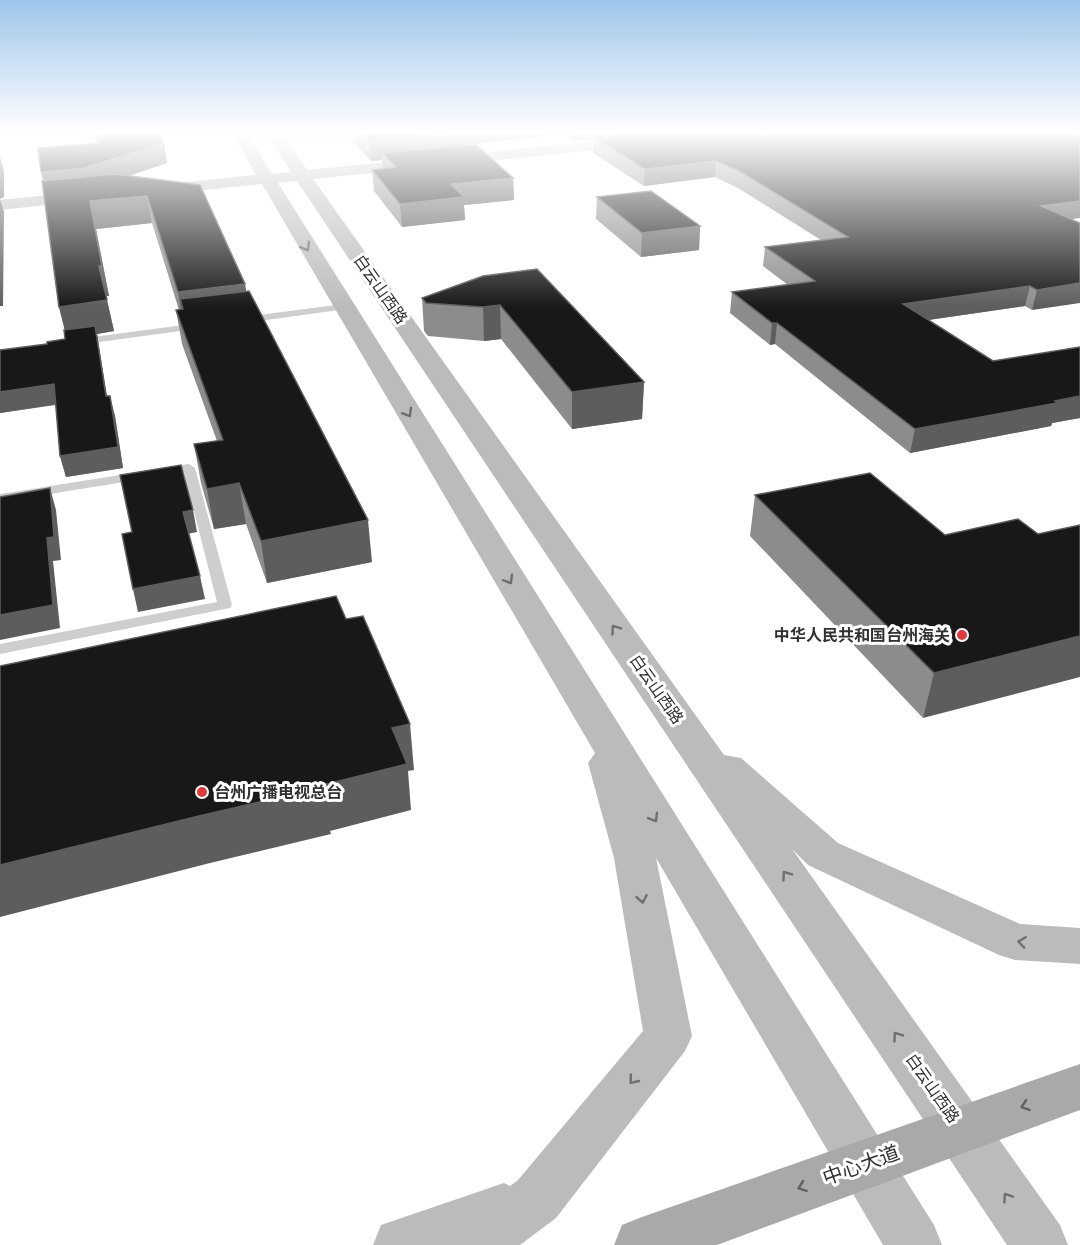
<svg xmlns="http://www.w3.org/2000/svg" width="1080" height="1245" viewBox="0 0 1080 1245" font-family="'Source Sans 3','Noto Sans SC',sans-serif">
  <style>
    .lines { fill: none; stroke-linecap: round; stroke-linejoin: round }
    .lane { fill: #cecece; fill-rule: evenodd }
    .secondary { fill: #bbb; fill-rule: evenodd }
    .primary { fill: #a9a9a9; fill-rule: evenodd }
    .wall { fill: #8c8c8c }
    .shaded-wall { fill: #5d5d5d }
    .building { fill: #181818; stroke: #5d5d5d; stroke-width: 1.5 }
    .oneway { stroke: #6f6f6f }
    .oneway2 { stroke: #616161 }
    .poi-dot { fill: #e3383a; stroke: #fff; stroke-width: 2 }
    .labels { text-anchor: middle; stroke-width: 6; stroke-linejoin: round; paint-order: stroke }
    .street-label { font-size: 16px; fill: #313131; stroke: #fff }
    .poi-label { font-size: 16px; font-weight: bold; fill: #313131; stroke: #fff; text-anchor: end }
    .near-street-label { font-size: 20px; fill: #313131; stroke: #fff }
  </style>
  <rect width="100%" height="100%" fill="#fff"/>
  <g class="lines">
    <g class="lane">
      <polygon points="343,304 348,307 346,309 244,323 239,320 244,317"/>
      <polygon points="199,323 203,324 203,328 77,345 72,342 77,339"/>
      <polygon points="189,464 195,468 232,605 230,608 0,654 0,644 217,602 184,472 163,476 157,472 163,468"/>
      <polygon points="139,472 143,473 145,476 143,479 0,502 0,494"/>
    </g>
    <g class="secondary">
      <polygon points="232,133 247,133 272,174 291,172 266,133 281,133 307,170 677,133 731,133 724,137 313,179 724,755 741,758 838,843 1020,924 1080,928 1080,964 1015,960 999,955 808,865 792,849 1060,1225 1068,1245 1007,1245 297,181 278,183 934,1225 942,1245 883,1245 656,858 692,1036 685,1051 556,1218 520,1245 373,1245 381,1225 504,1183 510,1186 518,1180 643,1031 614,858 588,763 595,753 262,184 157,195 151,194 149,190 151,186 157,185 256,175"/>
      <polygon points="88,191 94,192 97,196 94,200 0,210 0,200"/>
    </g>
    <polygon class="primary" points="1080,1064 1080,1110 717,1245 614,1245 622,1225 642,1217"/>
  </g>
  <g class="wall">
    <polygon points="93,133 159,133 164,143 167,163 128,176 245,284 246,291 372,562 267,583 246,524 214,529 201,483 194,444 217,441 182,344 176,310 179,310 152,223 96,229 109,296 106,296 114,331 97,334 107,396 115,416 123,468 66,477 60,456 56,405 0,413 47,344 65,339 65,330 59,307 43,181 97,143"/>
    <polygon points="345,133 1080,133 1071,219 1032,310 1025,306 929,320 993,361 1080,347 1080,418 1052,423 1051,426 910,453 775,344 770,345 730,313 732,292 788,285 763,266 765,247 821,240 738,188 715,177 644,186 593,153 593,139 574,141 564,134 461,145 513,178 514,200 464,205 465,220 402,227 374,191 372,170 383,169 382,160 371,161"/>
    <polygon points="597,197 700,226 699,250 641,257 596,219"/>
    <polygon points="483,276 644,382 642,419 572,429 501,339 484,341 428,336 424,331 422,298"/>
    <polygon points="755,495 945,535 1018,519 923,718 750,536"/>
  </g>
  <g class="shaded-wall">
    <polygon points="453,133 564,133 564,134 461,145 462,152 382,153 382,160 371,161 370,141"/>
    <polygon points="575,133 652,133 593,137 593,139 574,141"/>
    <polygon points="164,143 167,163 89,189 46,193 41,172"/>
    <polygon points="0,156 4,171 4,197 0,199 4,212 3,306 0,306"/>
    <polygon points="716,161 715,177 644,186 645,169"/>
    <polygon points="513,178 514,200 464,205 465,220 402,227 400,204 451,184"/>
    <polygon points="147,196 152,223 96,229 109,296 105,296 99,266 90,201"/>
    <polygon points="1080,201 1080,218 1037,224 1041,206"/>
    <polygon points="700,226 699,250 641,257 642,233"/>
    <polygon points="1080,283 1080,303 1032,310 1037,290"/>
    <polygon points="245,284 250,314 183,309 180,299 184,323 183,323 178,292"/>
    <polygon points="1030,286 1025,306 900,324 903,304"/>
    <polygon points="107,300 114,331 97,334 110,417 67,339 59,307"/>
    <polygon points="500,305 501,339 484,341 483,307"/>
    <polygon points="772,323 777,323 775,344 770,345"/>
    <polygon points="644,382 642,419 572,429 572,392"/>
    <polygon points="54,384 59,404 0,413 0,392"/>
    <polygon points="110,396 115,416 123,468 66,477 60,456"/>
    <polygon points="1080,396 1080,418 1052,423 1051,426 910,453 915,429"/>
    <polygon points="239,483 246,524 214,529 207,489"/>
    <polygon points="50,488 56,510 61,560 53,561 60,628 0,640 0,615 47,538"/>
    <polygon points="193,510 197,532 187,534 183,512"/>
    <polygon points="368,520 372,562 267,583 261,541"/>
    <polygon points="200,576 205,599 138,612 133,589"/>
    <polygon points="1080,636 1080,677 923,718 934,673"/>
    <polygon points="410,724 414,770 408,771 411,810 330,831 331,834 210,863 0,917 0,865 323,785 392,728"/>
  </g>
  <g class="building">
    <polygon points="96,133 159,133 164,143 84,168 41,172 38,148 100,143"/>
    <polygon points="362,133 453,133 370,141"/>
    <polygon points="629,133 1080,133 1080,201 1041,206 1080,223 1080,283 1037,290 1030,286 903,304 993,361 1080,347 1080,396 1055,401 1057,403 915,429 777,323 772,323 732,292 815,281 765,247 848,237 739,171 716,161 645,169 593,137"/>
    <polygon points="475,144 513,178 451,184 464,197 400,204 372,170 396,167 382,153"/>
    <polygon points="115,174 200,185 245,284 178,292 147,196 90,201 102,266 99,266 107,300 59,307 42,181"/>
    <polygon points="651,191 700,226 642,233 597,197"/>
    <polygon points="537,269 644,382 572,392 500,305 483,307 426,303 422,298 483,276"/>
    <polygon points="249,291 368,520 261,541 239,483 207,489 194,444 223,440 176,310 183,309 180,299"/>
    <polygon points="95,326 106,396 110,396 118,447 60,456 54,384 0,392 0,350 47,344 47,342 65,339 64,330"/>
    <polygon points="181,465 193,510 183,512 200,576 133,589 122,534 132,532 120,475"/>
    <polygon points="870,473 945,535 1018,519 1038,534 1080,525 1080,636 934,673 755,495"/>
    <polygon points="50,488 54,537 47,538 53,605 0,615 0,497"/>
    <polygon points="336,596 346,619 363,616 410,724 392,728 407,764 323,785 324,787 199,816 0,865 0,666"/>
  </g>
  <defs><path id="oneway-chevron" d="M-2-3.5L2.5 0L-2 3.5" fill="none" stroke-width="1.6" stroke-linecap="round" stroke-linejoin="round" transform="scale(1.5)"/></defs>
  <g class="oneway">
    <use href="#oneway-chevron" transform="translate(306 247) rotate(59)"/>
    <use href="#oneway-chevron" transform="translate(408 413) rotate(59)"/>
    <use href="#oneway-chevron" transform="translate(509 580) rotate(59)"/>
    <use href="#oneway-chevron" transform="translate(615 629) rotate(-125)"/>
    <use href="#oneway-chevron" transform="translate(654 818) rotate(59)"/>
    <use href="#oneway-chevron" transform="translate(786 875) rotate(-125)"/>
    <use href="#oneway-chevron" transform="translate(642 899) rotate(80)"/>
    <use href="#oneway-chevron" transform="translate(1022 942) rotate(-172)"/>
    <use href="#oneway-chevron" transform="translate(897 1036) rotate(-125)"/>
    <use href="#oneway-chevron" transform="translate(633 1080) rotate(129)"/>
    <use href="#oneway-chevron" transform="translate(1007 1197) rotate(-124)"/>
  </g>
  <g class="oneway2">
    <use href="#oneway-chevron" transform="translate(1025 1106) rotate(161)"/>
    <use href="#oneway-chevron" transform="translate(802 1187) rotate(160)"/>
  </g>
  <linearGradient id="sky" x2="0" y2="1"><stop stop-color="#9dc5ea"/><stop offset="0.43" stop-color="#fff"/><stop offset="1" stop-color="#fff" stop-opacity="0"/></linearGradient>
  <rect width="1080" height="308" fill="url(#sky)"/>
  <g class="poi-dot">
    <circle cx="962" cy="635" r="6"/>
    <circle cx="202" cy="792" r="6"/>
  </g>
  <g class="labels">
    <g class="street-label">
      <text transform="translate(381 289) rotate(55)" y="6">白云山西路</text>
      <text transform="translate(657 689) rotate(55)" y="6">白云山西路</text>
      <text transform="translate(933 1088) rotate(55)" y="6">白云山西路</text>
    </g>
    <g class="poi-label">
      <text x="950" y="641">中华人民共和国台州海关</text>
      <text x="214" y="798" text-anchor="start">台州广播电视总台</text>
    </g>
    <g class="near-street-label">
      <text transform="translate(861 1165) rotate(-20)" y="7">中心大道</text>
    </g>
  </g>
</svg>
